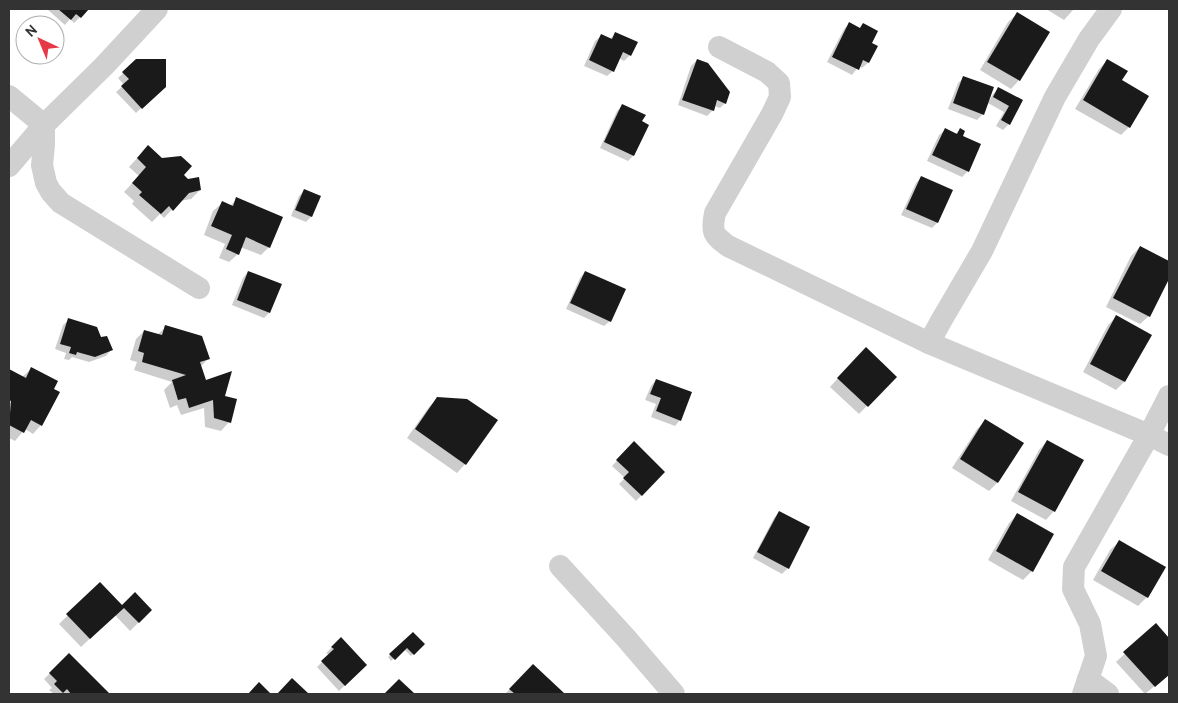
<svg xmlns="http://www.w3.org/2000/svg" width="1178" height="703" viewBox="0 0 1178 703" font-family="Cabin,sans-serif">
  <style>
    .shadow { fill: #0003 }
    .building { fill: #1a1a1a }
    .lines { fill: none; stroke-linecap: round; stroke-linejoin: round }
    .minor { stroke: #d0d0d0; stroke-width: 22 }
  </style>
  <rect width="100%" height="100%" fill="#fff"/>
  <g class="shadow">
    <polygon points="47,9 88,9 74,23 70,19 65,25"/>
    <polygon points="1046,9 1074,9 1064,20"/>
    <polygon points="1017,14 1019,80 1011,89 980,70 1008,22"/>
    <polygon points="849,24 859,29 863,24 870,43 876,46 868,63 862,68 859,66 852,75 827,62 844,29"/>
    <polygon points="616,33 630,55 624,61 619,58 613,71 607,76 584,66 595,41 601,36 610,39"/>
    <polygon points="137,60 164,86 136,113 116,92 124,85 118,78"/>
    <polygon points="697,60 725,103 720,108 714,106 713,110 707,116 678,105 691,66"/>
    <polygon points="1107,61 1121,81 1129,127 1121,135 1075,109 1099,69"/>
    <polygon points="964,78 983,114 977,120 948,109 958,83"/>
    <polygon points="999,89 1021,101 1009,124 1003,130 996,126 1004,112 988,103 993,94"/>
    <polygon points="623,105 641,122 633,156 628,161 600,148 617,111"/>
    <polygon points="945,130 955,134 960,130 968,171 962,177 927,161 939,135"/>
    <polygon points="140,155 182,175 200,190 191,199 180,201 164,218 160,214 152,222 132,204 134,201 124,192 139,176 129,167"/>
    <polygon points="921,177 951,191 937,223 932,228 901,215 916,183"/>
    <polygon points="305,190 320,196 311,217 306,222 291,216 299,196"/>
    <polygon points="237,199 269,247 261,255 240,247 238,254 229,262 219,258 225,244 204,235 213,211 222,203 230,206"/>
    <polygon points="1140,247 1169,262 1169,276 1149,316 1140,324 1106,307 1131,256"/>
    <polygon points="248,272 269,313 264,318 232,305 243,278"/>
    <polygon points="585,272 610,321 604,326 566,309 580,278"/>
    <polygon points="1116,317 1124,382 1116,390 1083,372 1108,325"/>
    <polygon points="69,320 100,338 111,350 106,356 89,362 72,357 69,360 64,359 66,353 55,349 63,325"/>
    <polygon points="166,327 209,358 200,367 205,381 224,397 229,422 221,431 205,427 204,408 181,415 177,405 170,408 164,390 172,382 134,370 137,362 130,360 136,339 144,331 157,335"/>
    <polygon points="857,357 895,377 859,414 830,387"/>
    <polygon points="31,369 41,425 33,434 25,429 15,441 9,438 9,372 10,371 22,377"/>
    <polygon points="656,380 680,420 675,426 651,417 656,404 645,400 651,386"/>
    <polygon points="438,399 496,421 465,464 457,473 407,438 429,407"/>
    <polygon points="986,420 1022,443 997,483 989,491 952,468 977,429"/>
    <polygon points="1047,441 1054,511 1046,520 1011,501 1039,450"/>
    <polygon points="634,443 664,472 636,501 619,484 625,478 612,466"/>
    <polygon points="779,512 788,568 782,574 753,558 774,518"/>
    <polygon points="1017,515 1053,535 1032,571 1023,580 988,560 1009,523"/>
    <polygon points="1119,542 1164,568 1147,597 1138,606 1093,580 1110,550"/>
    <polygon points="100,584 122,606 151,610 130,631 115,615 81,647 59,624"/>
    <polygon points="1156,625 1169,640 1169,674 1145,694 1116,662"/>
    <polygon points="413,633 423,644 411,656 404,649 391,661 388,657"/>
    <polygon points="341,639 366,665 339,691 317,667 329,655 326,653"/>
    <polygon points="69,655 108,694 54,694 49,690 52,688 44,679"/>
    <polygon points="533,665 562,693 561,694 505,694"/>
  </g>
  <g class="building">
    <polygon points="58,9 89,9 81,18 76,14 71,20"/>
    <polygon points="1017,12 1050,32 1020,81 987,62"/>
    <polygon points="849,22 860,28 863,23 878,31 872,43 878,46 869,63 863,60 859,70 832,57"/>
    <polygon points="615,32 638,42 631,56 623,52 614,72 589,60 601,34 612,39"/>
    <polygon points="136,59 166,59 166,87 142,109 121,86 129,79 122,72"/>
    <polygon points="697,59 708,63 730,92 726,104 717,100 714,111 682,100"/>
    <polygon points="1107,59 1128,71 1122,80 1149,96 1130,128 1083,100"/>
    <polygon points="963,76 994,87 984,115 953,103"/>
    <polygon points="998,87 1023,100 1010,125 1001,120 1009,106 993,97"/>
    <polygon points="622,104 646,115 642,121 649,125 634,156 604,142"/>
    <polygon points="945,128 957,134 960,128 965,131 963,136 981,144 969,172 932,155"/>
    <polygon points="148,145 162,158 181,156 192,166 184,175 188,179 199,177 201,190 189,193 173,211 169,206 161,214 139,195 142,192 132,183 146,167 137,158"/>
    <polygon points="921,176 953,190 938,223 906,209"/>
    <polygon points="304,189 321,196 312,217 295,210"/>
    <polygon points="236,197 283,217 270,248 246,237 239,255 226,249 232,235 211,226 222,201 233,206"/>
    <polygon points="1140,246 1169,261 1169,279 1150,317 1113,298"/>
    <polygon points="248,271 282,284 270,313 237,300"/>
    <polygon points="585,271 626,289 611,322 570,303"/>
    <polygon points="1116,315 1152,335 1125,382 1090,364"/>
    <polygon points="68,318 97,327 101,337 107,336 113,350 95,357 77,352 76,355 69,353 71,347 60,344"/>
    <polygon points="165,325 202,336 210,359 200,362 206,380 232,371 225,396 237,399 231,423 214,418 213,400 189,408 186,398 178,400 172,380 186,375 142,362 144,353 138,351 144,330 162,335"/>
    <polygon points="866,347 897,377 868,407 837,378"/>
    <polygon points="31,367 58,381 54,389 60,392 42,426 31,420 24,433 9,425 11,401 9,400 9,369 26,378"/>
    <polygon points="656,379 692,392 681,421 656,411 661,398 650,394"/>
    <polygon points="437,397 467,399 498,420 466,465 415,429"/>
    <polygon points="985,419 1024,443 998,483 960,459"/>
    <polygon points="1047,440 1084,460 1055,512 1018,492"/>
    <polygon points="634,441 665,472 642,496 623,478 629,472 616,460"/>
    <polygon points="779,511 810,527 789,569 757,552"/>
    <polygon points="1017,513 1054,534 1033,572 996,551"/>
    <polygon points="1119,540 1166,567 1148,598 1101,571"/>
    <polygon points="100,582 122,605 135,592 152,610 139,623 124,608 90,639 66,614"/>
    <polygon points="1156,623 1169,638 1169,675 1155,687 1123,652"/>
    <polygon points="413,632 425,644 414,655 407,648 395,660 389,654"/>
    <polygon points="341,637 367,665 345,686 321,661 334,649 331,647"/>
    <polygon points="69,653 110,694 71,694 67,689 63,693 54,684 57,681 49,673"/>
    <polygon points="533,664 564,693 562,694 515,694 509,689"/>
    <polygon points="292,678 309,694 277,694"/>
    <polygon points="399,679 415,694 384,694"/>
    <polygon points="259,682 271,694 248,694"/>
  </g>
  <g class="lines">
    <g class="minor">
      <polyline points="157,9 104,66 44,125 44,145 42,165 46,183 51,192 61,203 199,288"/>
      <path d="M 719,47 L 767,72 L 779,83 L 780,97 L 772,114 L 715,213 C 711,232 713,235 728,246 L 929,343 L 1149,435 L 1169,445"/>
      <polyline points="9,96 44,125 9,166"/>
      <polyline points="929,343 941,321 982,251 1055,97 1089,39 1111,9"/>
      <polyline points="560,566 625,637 674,694"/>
      <polyline points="1088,679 1108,694"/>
      <polyline points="1083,694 1096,656 1090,624 1073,589 1074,567 1149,435 1169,396"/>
    </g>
  </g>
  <rect width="1178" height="703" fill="none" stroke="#333333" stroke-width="20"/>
  <g transform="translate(40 40) rotate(316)"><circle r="24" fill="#ffffff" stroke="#adadad"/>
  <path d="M0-4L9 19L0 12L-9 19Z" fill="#e63946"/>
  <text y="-8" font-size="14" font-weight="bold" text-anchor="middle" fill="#333333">N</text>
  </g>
</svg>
